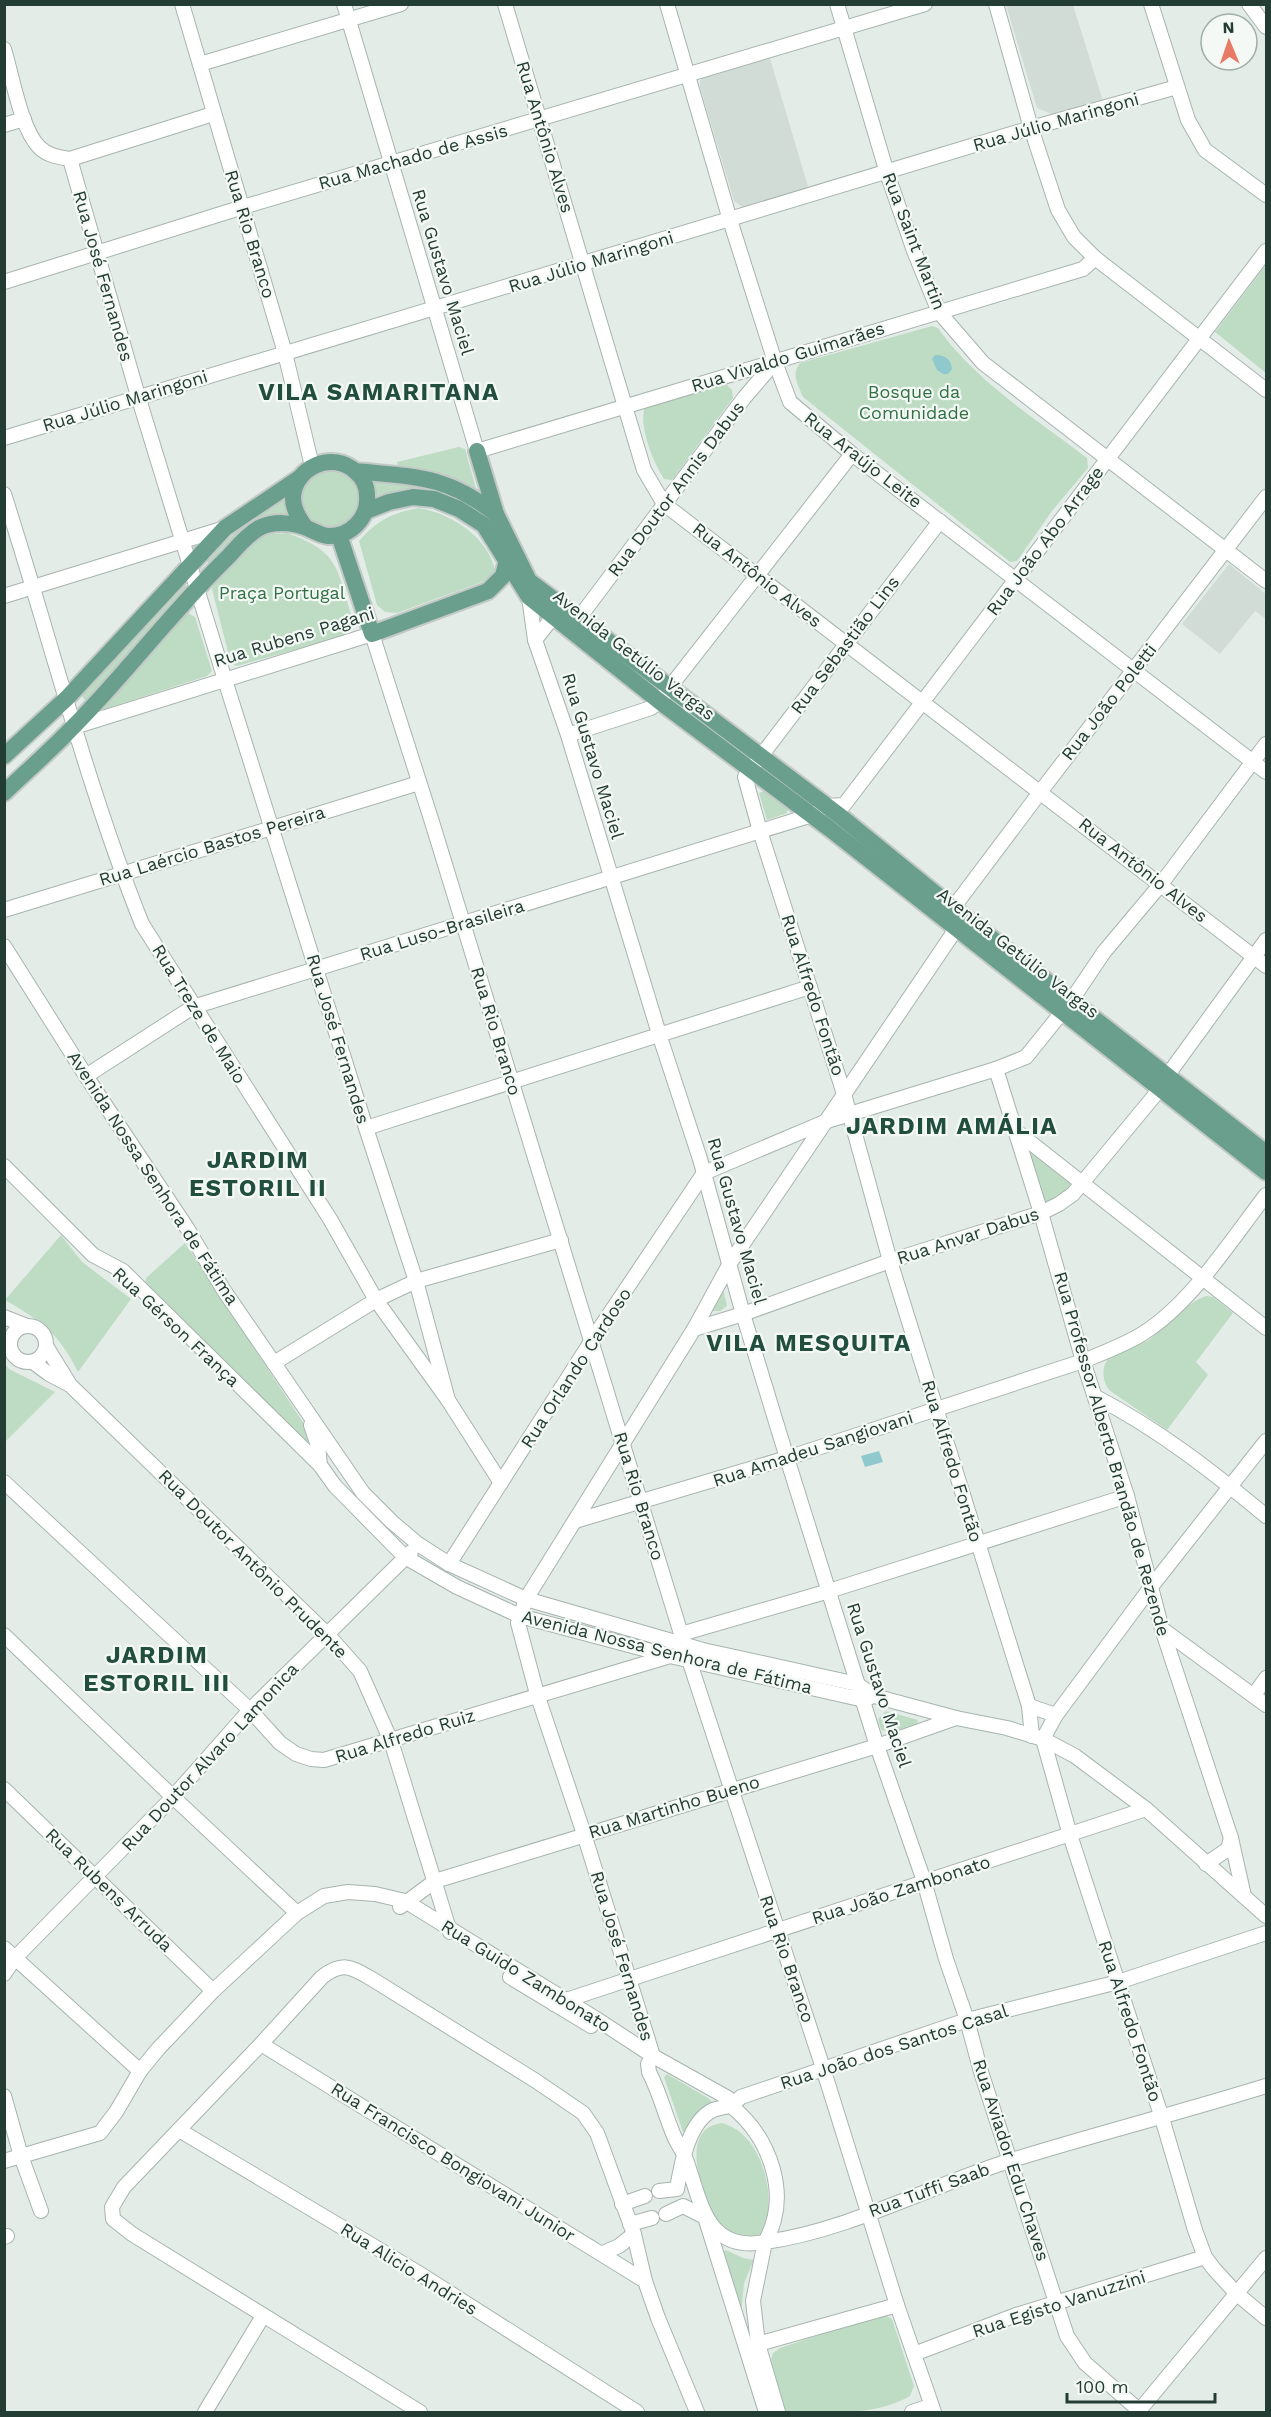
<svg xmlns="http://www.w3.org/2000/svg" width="1271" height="2417" viewBox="0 0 1271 2417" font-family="'Work Sans',sans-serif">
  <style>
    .built { fill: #d2dcd6 }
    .green { fill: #bedcc3 }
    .water { fill: #8fc9ce }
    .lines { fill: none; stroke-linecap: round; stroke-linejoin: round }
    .minor-casing { stroke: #a7b4ae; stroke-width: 16 }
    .major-casing { stroke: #c2c9c6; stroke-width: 20 }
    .minor { stroke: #fff; stroke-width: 14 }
    .major { stroke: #6b9f8d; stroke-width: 16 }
    .labels { text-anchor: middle; stroke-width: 4.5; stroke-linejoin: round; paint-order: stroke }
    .street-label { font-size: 18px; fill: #243d34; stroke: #f4f9f6 }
    .park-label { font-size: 18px; fill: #317144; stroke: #f4f9f6 }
    .district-label { font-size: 24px; font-weight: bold; letter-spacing: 1.5px; fill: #214e3f; stroke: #f4f9f6 }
  </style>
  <rect width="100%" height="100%" fill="#e4ece8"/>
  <g class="built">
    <polygon points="1006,5 1073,5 1103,101 1052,114 1037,108"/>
    <polygon points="769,55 809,190 744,208 734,201 700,87 700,81 706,73"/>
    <polygon points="1229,564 1266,594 1266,619 1255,611 1220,654 1182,624"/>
  </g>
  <g class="green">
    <polygon points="1266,265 1266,373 1215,332"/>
    <path d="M 932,326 L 938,328 C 975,381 1036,419 1087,458 L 1088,468 L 1052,511 L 1017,561 L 1010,562 L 803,397 C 798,385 791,374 800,363 Z"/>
    <path d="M 726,384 L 732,390 L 733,398 L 672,480 L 664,479 C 653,462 638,425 645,407 Z"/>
    <polygon points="459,447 465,449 477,492 445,474 398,466 397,462"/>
    <circle cx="330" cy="499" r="29"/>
    <polygon points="375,480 422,485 475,505 478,512 470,507 375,502 372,481"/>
    <polygon points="285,497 287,517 243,530 209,563 204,560 263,508"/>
    <path d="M 419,508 C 453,514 491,539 496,575 L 493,578 L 397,613 L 385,612 L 377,605 L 359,541 C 376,521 394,512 419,508 Z"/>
    <path d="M 287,533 C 341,552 337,570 353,620 L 351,629 L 343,636 L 237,666 L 231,664 L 212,589 C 222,571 248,541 268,535 C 274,533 281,534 287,533 Z"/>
    <polygon points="184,584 188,588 86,701 81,695"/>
    <polygon points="188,613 195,617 212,671 207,676 105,709 99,708 183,614"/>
    <polygon points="764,791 788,808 787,813 767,820 759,793"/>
    <polygon points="1024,1143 1075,1181 1062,1194 1043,1204"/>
    <path d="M 61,1235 L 82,1262 L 131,1299 L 78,1372 C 59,1333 41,1321 5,1300 Z"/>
    <polygon points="185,1243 308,1430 312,1438 308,1442 300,1436 145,1282 146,1278"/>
    <polygon points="723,1289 727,1306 720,1311 709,1311"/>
    <path d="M 1207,1296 L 1213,1297 L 1233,1313 L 1196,1362 L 1208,1375 L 1167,1430 L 1109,1390 C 1103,1381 1101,1370 1107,1360 C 1116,1347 1140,1347 1152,1338 C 1166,1327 1192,1298 1207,1296 Z"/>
    <polygon points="4,1362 9,1369 55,1392 5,1442"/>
    <polygon points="886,1711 918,1720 917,1725 891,1732 881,1730 878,1719"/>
    <polygon points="667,2074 708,2098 714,2104 688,2131 683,2132 664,2077"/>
    <path d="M 722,2123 C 765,2134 781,2207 758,2240 L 728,2236 C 722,2229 714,2222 710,2214 C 706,2208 705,2199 703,2192 C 696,2168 687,2127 722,2123 Z"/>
    <polygon points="726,2250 743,2258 754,2260 744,2283 741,2313 722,2253"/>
    <path d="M 885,2315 L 892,2319 L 914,2386 L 910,2396 C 874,2417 827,2412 786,2412 L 771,2360 L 773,2353 L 780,2348 L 876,2316 Z"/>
  </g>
  <g class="water">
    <path d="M 935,355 C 945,355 951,359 952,369 L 948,374 L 943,374 L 937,370 L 932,359 Z"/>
    <polygon points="879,1451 883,1462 865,1467 861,1456"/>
  </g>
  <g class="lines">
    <g class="minor-casing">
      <g id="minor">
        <polyline points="182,4 285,353 312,466"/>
        <polyline points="344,4 477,451 1083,269 1095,258"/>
        <polyline points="505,4 644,470 664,504 1266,966"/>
        <polyline points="667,4 730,220 775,362 790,402 852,454 1266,772"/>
        <polyline points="837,4 887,173 914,251 939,312 983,363 1266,581"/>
        <polyline points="996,4 1031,128 1058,210 1074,237 1095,258 1266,390"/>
        <polyline points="1151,4 1188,120 1205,150 1266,195"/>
        <polyline points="1249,4 1266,27"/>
        <path d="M 4,49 C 12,75 21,129 39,147 C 48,156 59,157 70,159 L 213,114"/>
        <polyline points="200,64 401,4"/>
        <polyline points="4,125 24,119"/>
        <polyline points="70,159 138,396 225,680 366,1128 416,1281 448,1400"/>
        <polyline points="4,282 243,207 925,4"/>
        <polyline points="4,438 1031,128 1177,87"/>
        <path d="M 4,494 C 50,637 86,784 142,924 L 330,1219 L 376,1300 L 448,1400 L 501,1483"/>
        <polyline points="940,521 745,777 760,831 844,1094 890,1261 1029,1706 1032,1736"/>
        <polyline points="4,596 225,528"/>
        <polyline points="529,597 535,640 568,735 660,1037 700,1159 743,1314 787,1458 877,1746 924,1881 946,1959 967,2020 981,2072 1067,2336 1085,2363 1141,2412"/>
        <polyline points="579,618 744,398 774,363"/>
        <polyline points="535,640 553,617"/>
        <polyline points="74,727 372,634 432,822 689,1660 823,2068 897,2305 934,2412"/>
        <polyline points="568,735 651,708 659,701 852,454"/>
        <polyline points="953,908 1041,791 1266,497"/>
        <polyline points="4,910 419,783"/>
        <polyline points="4,946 86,1076 187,1228 223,1289 363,1493 392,1522 418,1544 449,1564 526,1599 703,1650 857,1684 874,1696 956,1718 1007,1728 1043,1739 1075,1756 1146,1809 1266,1916"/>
        <polyline points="996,1069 1041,1213 1083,1361 1127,1496 1162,1629 1231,1838"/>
        <polyline points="86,1076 193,1007 812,815 826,806 844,805 1266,251"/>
        <polyline points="366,1128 810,987"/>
        <polyline points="1016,1131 1266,1328"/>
        <polyline points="4,1166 93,1255 123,1271 320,1465"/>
        <polyline points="4,1317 27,1326"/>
        <circle cx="28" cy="1344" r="18"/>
        <polyline points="694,1329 743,1314 890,1261 1041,1213 1059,1204 1073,1194 1160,1089 1167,1076 1266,940"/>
        <polyline points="46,1346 70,1385 328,1635 360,1671 391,1741 450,1932"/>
        <polyline points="33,1362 49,1374 68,1384"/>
        <polyline points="274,1363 376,1300 416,1281 561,1240"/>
        <path d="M 1096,1397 C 1158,1429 1213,1472 1266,1516"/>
        <polyline points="311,1425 318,1446 320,1465 335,1486 405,1557 457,1587 520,1616 670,1656 864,1700 869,1698"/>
        <polyline points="1266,1441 1151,1587 1056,1715 1043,1739 1070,1835 1162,2118 1195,2230 1205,2257 1214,2269 1236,2293 1266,2318"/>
        <polyline points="4,1482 250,1710 280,1743 296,1754 311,1759 324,1760 670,1656"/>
        <path d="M 575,1521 L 787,1458 L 1083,1361 C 1103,1353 1124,1345 1142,1334 C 1191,1304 1231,1240 1266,1195"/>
        <polyline points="449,1564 592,1340 704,1173 827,1121 996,1069 1026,1057 1071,1001 1104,952 1161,884 1266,744"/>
        <polyline points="1162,1629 1266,1705"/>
        <polyline points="681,1634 829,1591 1127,1496"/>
        <polyline points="4,1635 173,1797 297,1913"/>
        <polyline points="1254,1695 1266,1678"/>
        <polyline points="1029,1706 1056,1715"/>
        <polyline points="4,1789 213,1991"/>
        <polyline points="1206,1864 1228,1849 1231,1838 1244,1896"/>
        <polyline points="400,1907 435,1881 877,1746 956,1718"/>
        <polyline points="4,1948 140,2071"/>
        <polyline points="4,1974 15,1958 173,1797 250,1710 411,1552"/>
        <polyline points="510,1977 591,2026"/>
        <polyline points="554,2004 1146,1809"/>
        <polyline points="261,2044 645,2281"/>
        <polyline points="4,2096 21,2156 41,2211"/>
        <polyline points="179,2130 417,2272 637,2412"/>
        <polyline points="4,2161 100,2133 116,2112 140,2071 158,2049 213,1991 297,1913 324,1896 348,1892 375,1894 405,1901 595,2018 653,2056 728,2098 731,2106 741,2097 967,2020 1118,1982 1266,1933"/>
        <path d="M 659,2191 L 677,2189 C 681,2165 688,2122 713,2110 C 718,2108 725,2107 731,2106 C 771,2138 791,2196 765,2242 C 704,2253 701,2199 685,2157 C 682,2150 677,2143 674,2136 C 665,2115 660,2093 649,2072 L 648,2064 L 653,2056 L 584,1834 L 537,1694 L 518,1623 L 526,1599 L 694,1329 L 730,1263 L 956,929"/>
        <polyline points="622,2204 645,2196"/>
        <polyline points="666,2214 683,2206 705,2217 766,2412"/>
        <polyline points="630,2224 652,2218"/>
        <polyline points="4,2237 7,2236"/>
        <polyline points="603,2253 619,2246 634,2234"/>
        <polyline points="758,2344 897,2305"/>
        <polyline points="914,2354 1016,2315 1205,2257"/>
        <polyline points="205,2412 263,2316"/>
        <path d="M 420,2412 L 132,2234 L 113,2219 L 112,2207 L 124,2187 L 261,2044 L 322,1977 C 343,1961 351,1967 372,1979 L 536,2081 L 583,2113 L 597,2133 L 634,2234 L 645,2281 L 658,2318 L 697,2412"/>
        <path d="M 778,2412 L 758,2344 L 753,2301 L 765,2242 C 847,2231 932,2185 1012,2160 C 1096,2134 1182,2112 1266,2086"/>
        <polyline points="912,2412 930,2406"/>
        <polyline points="1138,2412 1266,2258"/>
      </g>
    </g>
    <g class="major-casing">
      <g id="major">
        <polyline points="477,451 496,514 529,581 840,816 953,908 1266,1153"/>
        <path d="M 355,471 C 415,477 446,475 496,514"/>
        <polyline points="366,511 389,502 413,497 434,499 459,509 484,525 529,597 659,701 830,829 1266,1172"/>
        <polyline points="339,535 372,634 488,591 503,576 507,560"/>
        <polyline points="4,756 67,698 225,528 301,477"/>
        <path d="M 4,793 C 27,771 51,750 73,727 C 104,696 132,662 161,629 C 183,604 205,579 229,556 C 238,546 247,535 259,528 C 273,521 292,522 307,528 C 314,531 320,535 328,536 C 350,537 369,518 367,496 C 367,487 363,478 356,472 C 333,450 294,467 293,498 C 293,509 299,518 305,527"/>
      </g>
    </g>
    <use href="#minor" class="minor"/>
    <use href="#major" class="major"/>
  </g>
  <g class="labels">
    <g class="street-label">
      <text transform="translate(1056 122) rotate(-16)" y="6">Rua Júlio Maringoni</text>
      <text transform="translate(545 137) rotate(73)" y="6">Rua Antônio Alves</text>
      <text transform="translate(413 157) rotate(-16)" y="6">Rua Machado de Assis</text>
      <text transform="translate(250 234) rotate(73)" y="6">Rua Rio Branco</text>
      <text transform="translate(914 241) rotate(69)" y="6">Rua Saint Martin</text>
      <text transform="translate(591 262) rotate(-17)" y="6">Rua Júlio Maringoni</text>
      <text transform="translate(443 272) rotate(73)" y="6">Rua Gustavo Maciel</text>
      <text transform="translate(103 276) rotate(74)" y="6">Rua José Fernandes</text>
      <text transform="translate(788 357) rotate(-17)" y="6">Rua Vivaldo Guimarães</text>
      <text transform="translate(125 401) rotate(-17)" y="6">Rua Júlio Maringoni</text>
      <text transform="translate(863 460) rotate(38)" y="6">Rua Araújo Leite</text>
      <text transform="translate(676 489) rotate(-53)" y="6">Rua Doutor Annis Dabus</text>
      <text transform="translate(1045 541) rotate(-53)" y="6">Rua João Abo Arrage</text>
      <text transform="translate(757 575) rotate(38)" y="6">Rua Antônio Alves</text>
      <text transform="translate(294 637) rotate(-17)" y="6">Rua Rubens Pagani</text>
      <text transform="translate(845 645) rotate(-53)" y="6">Rua Sebastião Lins</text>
      <text transform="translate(634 655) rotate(38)" y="6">Avenida Getúlio Vargas</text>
      <text transform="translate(1109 702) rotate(-52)" y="6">Rua João Poletti</text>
      <text transform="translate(593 756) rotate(73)" y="6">Rua Gustavo Maciel</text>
      <text transform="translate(212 846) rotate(-17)" y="6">Rua Laércio Bastos Pereira</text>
      <text transform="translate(1143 870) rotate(38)" y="6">Rua Antônio Alves</text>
      <text transform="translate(442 930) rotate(-17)" y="6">Rua Luso-Brasileira</text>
      <text transform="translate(1018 953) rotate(38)" y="6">Avenida Getúlio Vargas</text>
      <text transform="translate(813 995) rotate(72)" y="6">Rua Alfredo Fontão</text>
      <text transform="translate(199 1014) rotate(58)" y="6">Rua Treze de Maio</text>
      <text transform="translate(496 1031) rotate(73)" y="6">Rua Rio Branco</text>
      <text transform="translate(338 1039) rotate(73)" y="6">Rua José Fernandes</text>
      <text transform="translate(153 1178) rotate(57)" y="6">Avenida Nossa Senhora de Fátima</text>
      <text transform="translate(737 1221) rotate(74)" y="6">Rua Gustavo Maciel</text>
      <text transform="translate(968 1236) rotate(-18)" y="6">Rua Anvar Dabus</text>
      <text transform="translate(176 1327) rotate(43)" y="6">Rua Gérson França</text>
      <text transform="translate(576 1368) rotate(-57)" y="6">Rua Orlando Cardoso</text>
      <text transform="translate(813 1449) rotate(-18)" y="6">Rua Amadeu Sangiovani</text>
      <text transform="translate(1112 1454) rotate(74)" y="6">Rua Professor Alberto Brandão de Rezende</text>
      <text transform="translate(952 1461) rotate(73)" y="6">Rua Alfredo Fontão</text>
      <text transform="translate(639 1496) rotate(73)" y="6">Rua Rio Branco</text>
      <text transform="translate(253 1564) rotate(45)" y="6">Rua Doutor Antônio Prudente</text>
      <text transform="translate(667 1652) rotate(14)" y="6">Avenida Nossa Senhora de Fátima</text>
      <text transform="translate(879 1685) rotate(72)" y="6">Rua Gustavo Maciel</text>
      <text transform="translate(405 1736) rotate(-17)" y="6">Rua Alfredo Ruiz</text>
      <text transform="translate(210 1757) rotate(-47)" y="6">Rua Doutor Alvaro Lamonica</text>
      <text transform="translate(674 1807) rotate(-17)" y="6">Rua Martinho Bueno</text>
      <text transform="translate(109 1890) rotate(44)" y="6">Rua Rubens Arruda</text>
      <text transform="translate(901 1890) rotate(-18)" y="6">Rua João Zambonato</text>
      <text transform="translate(622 1956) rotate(73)" y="6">Rua José Fernandes</text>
      <text transform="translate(787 1959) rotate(71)" y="6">Rua Rio Branco</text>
      <text transform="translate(526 1976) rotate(32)" y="6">Rua Guido Zambonato</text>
      <text transform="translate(1130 2021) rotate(72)" y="6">Rua Alfredo Fontão</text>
      <text transform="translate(894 2047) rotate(-18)" y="6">Rua João dos Santos Casal</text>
      <text transform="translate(1011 2160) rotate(72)" y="6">Rua Aviador Edu Chaves</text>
      <text transform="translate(453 2162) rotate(32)" y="6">Rua Francisco Bongiovani Junior</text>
      <text transform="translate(929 2190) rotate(-20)" y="6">Rua Tuffi Saab</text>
      <text transform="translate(409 2269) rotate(32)" y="6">Rua Alicio Andries</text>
      <text transform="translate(1059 2304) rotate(-18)" y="6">Rua Egisto Vanuzzini</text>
    </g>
    <g class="park-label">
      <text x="914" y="398">Bosque da<tspan x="914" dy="21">Comunidade</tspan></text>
      <text x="282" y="599">Praça Portugal</text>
    </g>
    <g class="district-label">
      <text x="379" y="400">VILA SAMARITANA</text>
      <text x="952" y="1134">JARDIM AMÁLIA</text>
      <text x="258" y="1168">JARDIM<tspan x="258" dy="28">ESTORIL II</tspan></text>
      <text x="809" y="1351">VILA MESQUITA</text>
      <text x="157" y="1663">JARDIM<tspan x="157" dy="28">ESTORIL III</tspan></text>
    </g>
  </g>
  <rect width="1271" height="2417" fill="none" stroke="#243d34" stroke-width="12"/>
  <g transform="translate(1229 42) rotate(358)"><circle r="28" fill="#f4f9f6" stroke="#a1aea8" stroke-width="1.5"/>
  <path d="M0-4.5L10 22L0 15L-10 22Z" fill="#e97a65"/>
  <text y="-9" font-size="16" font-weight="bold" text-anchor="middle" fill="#243d34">N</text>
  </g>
  <path d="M1067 2393v9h148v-9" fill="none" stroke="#243d34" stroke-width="3"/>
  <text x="1076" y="2393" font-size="18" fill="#243d34" stroke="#f4f9f6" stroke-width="4.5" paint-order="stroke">100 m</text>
</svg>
